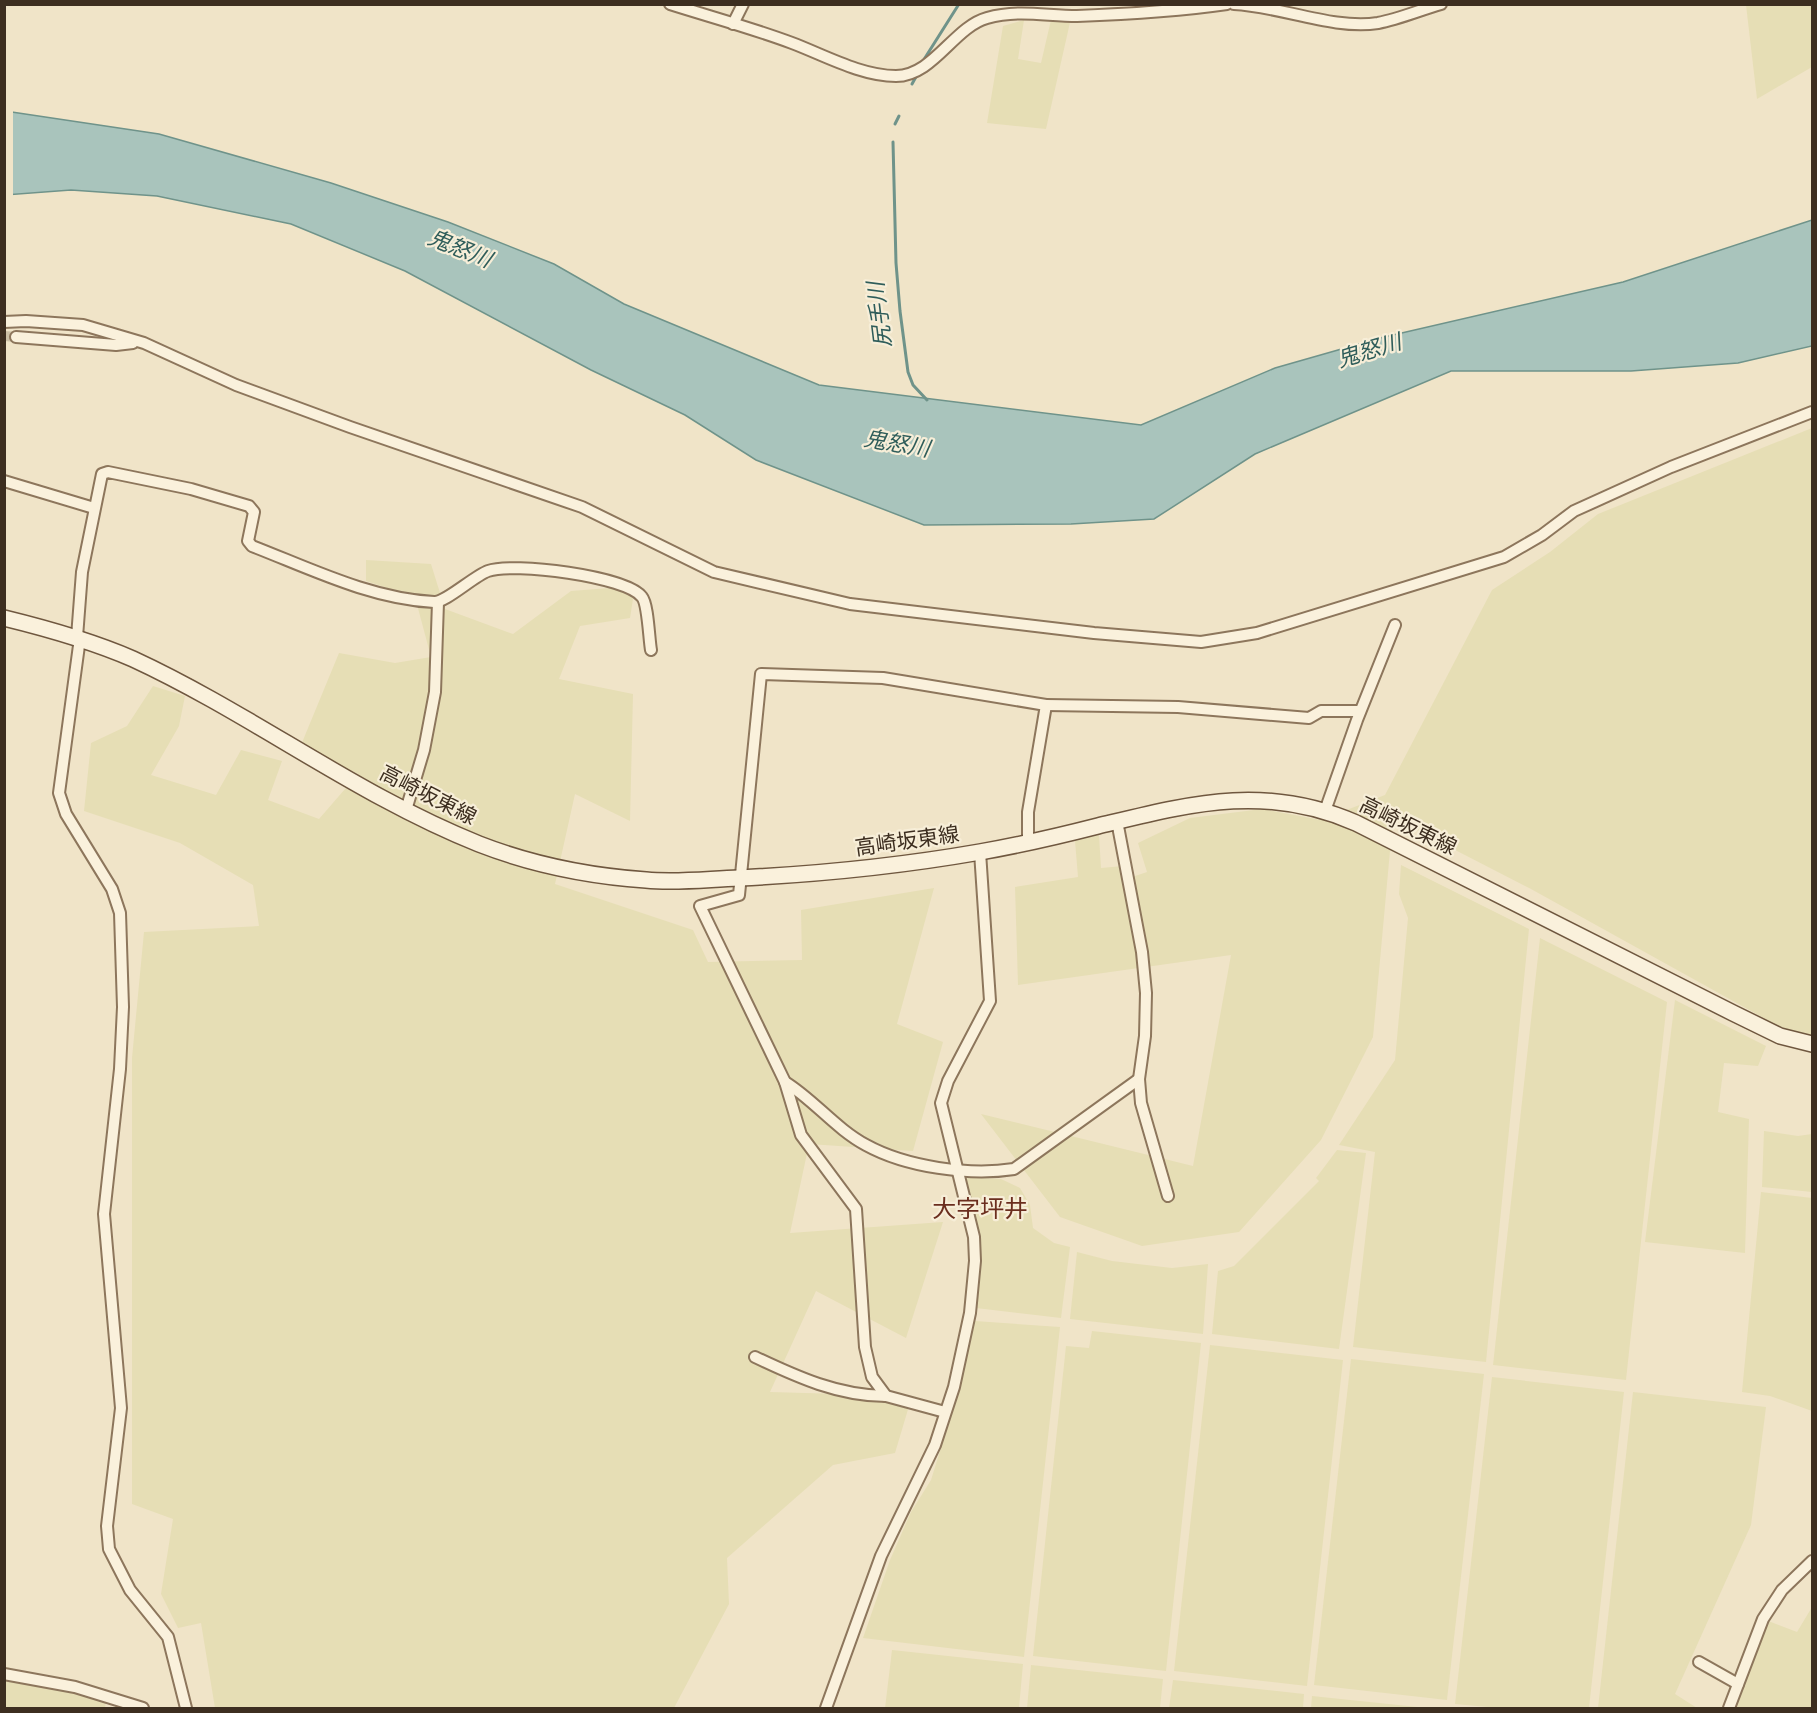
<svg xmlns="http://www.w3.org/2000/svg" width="1817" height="1713" viewBox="0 0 1817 1713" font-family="'Playfair Display','Noto Sans JP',serif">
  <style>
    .farmland { fill: #e6deb5 }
    .water { fill: #a9c4bc; stroke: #6f938a; stroke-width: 1.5 }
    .pier { fill: #f0e4c8 }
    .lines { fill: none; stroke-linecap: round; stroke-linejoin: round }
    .stream { stroke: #6f938a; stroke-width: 3 }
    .street-tunnel { stroke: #ccc0a6; stroke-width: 10; stroke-dasharray: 10 5; stroke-linecap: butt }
    .street-casing { stroke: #8d765c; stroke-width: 14 }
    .secondary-casing { stroke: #6f573f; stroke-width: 18 }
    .street { stroke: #faf1dc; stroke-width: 10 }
    .secondary { stroke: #faf1dc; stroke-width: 15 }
    .labels { text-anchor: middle; stroke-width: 4.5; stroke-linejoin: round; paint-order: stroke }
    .street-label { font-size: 21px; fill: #3d2e20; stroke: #f7eed8 }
    .water-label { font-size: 22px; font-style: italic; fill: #2f5d5a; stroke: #f7eed8 }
    .quarter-label { font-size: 24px; fill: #6b2e1e; stroke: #f7eed8 }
  </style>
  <rect width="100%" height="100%" fill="#f0e4c8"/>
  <g class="farmland">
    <polygon points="1746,5 1812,5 1812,67 1757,99"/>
    <polygon points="1071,18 1046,129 987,123 1003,26 1024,20 1018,59 1041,63 1051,20"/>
    <polygon points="1812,428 1812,1036 1780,1027 1531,889 1393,818 1373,1037 1321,1140 1239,1232 1142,1246 1060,1217 981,1114 1193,1166 1231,955 1018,985 1015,887 1078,877 1075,841 1099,835 1101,868 1123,866 1132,877 1147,872 1138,843 1190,818 1262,809 1321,820 1385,795 1492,590 1550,552 1598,514"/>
    <polygon points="366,560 431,564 445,609 513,634 571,591 635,586 630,618 580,626 559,679 633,694 630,821 575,794 555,884 693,930 708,962 802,960 801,910 934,888 897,1024 943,1042 913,1151 809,1144 790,1233 943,1222 906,1338 816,1291 770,1392 912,1396 895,1453 833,1465 727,1558 729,1604 674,1708 215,1708 201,1623 178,1628 161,1594 173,1519 132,1504 132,1058 144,932 259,926 253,885 180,843 84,811 91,743 127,726 153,686 185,696 179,726 151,775 216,795 241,750 282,761 268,800 319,819 358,774 301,745 339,653 395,663 431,657 415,597 366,581"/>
    <polygon points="1401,865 1529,929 1486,1362 1353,1347 1375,1152 1339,1145 1395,1060 1408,918 1399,894"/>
    <polygon points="1540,938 1667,1002 1626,1380 1493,1365"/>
    <polygon points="1675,1000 1766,1046 1758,1066 1724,1063 1718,1112 1749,1119 1745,1253 1645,1242"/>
    <polygon points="1764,1131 1798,1136 1812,1134 1812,1192 1762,1187"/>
    <polygon points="1337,1150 1366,1153 1339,1349 1212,1334 1218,1271 1234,1266 1319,1181 1316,1178"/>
    <polygon points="966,1177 1001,1179 1020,1188 1030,1205 1033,1228 1054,1243 1070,1247 1061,1318 976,1308 980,1274 980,1242"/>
    <polygon points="1761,1192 1812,1198 1812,1411 1770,1396 1742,1392"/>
    <polygon points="1077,1252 1112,1261 1172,1268 1208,1264 1203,1334 1070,1319"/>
    <polygon points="975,1321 1060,1327 1024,1657 863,1638 890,1560 911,1512 931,1480 950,1419"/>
    <polygon points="1092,1331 1201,1343 1166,1671 1033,1656 1066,1346 1089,1348"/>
    <polygon points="1210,1345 1343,1360 1307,1686 1174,1671"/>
    <polygon points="1351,1359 1484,1374 1447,1700 1314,1685"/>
    <polygon points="1492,1377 1624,1392 1589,1708 1499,1708 1455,1704"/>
    <polygon points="1633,1392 1766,1407 1751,1525 1675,1694 1697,1708 1598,1708"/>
    <polygon points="1812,1607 1812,1708 1727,1708 1763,1619 1797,1632"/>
    <polygon points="892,1650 1023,1664 1019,1708 885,1708"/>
    <polygon points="1031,1665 1163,1679 1160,1708 1027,1708"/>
    <polygon points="5,1677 25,1677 106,1702 105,1708 5,1708"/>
    <polygon points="1173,1680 1304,1694 1303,1708 1169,1708"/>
    <polygon points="1312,1696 1427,1708 1311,1708"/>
  </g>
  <polygon class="water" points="5,111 159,134 331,183 448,222 554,264 624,304 819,385 1141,425 1275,368 1380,338 1623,282 1812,220 1812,346 1738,363 1631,371 1451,371 1255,454 1154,519 1071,524 924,525 756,460 685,415 591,370 405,271 291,224 157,196 71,190 5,195"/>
  <polygon class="pier" points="5,108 13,110 13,197 4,198"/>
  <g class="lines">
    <g class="stream">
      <polyline points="923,61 959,4"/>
      <polyline points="912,84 917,75"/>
      <polyline points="895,124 899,116"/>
      <polyline points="893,142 896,263 900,311 908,372 913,385 927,400"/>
    </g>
    <polyline class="street-tunnel" points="4,336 16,337"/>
    <g class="street-casing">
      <g id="street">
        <path d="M 670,4 C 711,17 752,28 792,43 C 824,55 861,76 896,76 C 933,76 954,27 987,18 C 1018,9 1046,16 1077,16 C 1128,14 1178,11 1227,4"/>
        <path d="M 1234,4 C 1280,6 1333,30 1378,23 C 1399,19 1420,10 1441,4"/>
        <polyline points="733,24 743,4"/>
        <polyline points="4,322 26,321 83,325 144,343 236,385 350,427 582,507 714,572 850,604 1094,633 1201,642 1257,633 1504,557 1542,535 1574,511 1671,467 1812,412"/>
        <polyline points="16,337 116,345 133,343"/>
        <polyline points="4,481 94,508"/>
        <path d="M 77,637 L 82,572 L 102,474 L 108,472 L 191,489 L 249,506 L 254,512 L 248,541 L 252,546 C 309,568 371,599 434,602 C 445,603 474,576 488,571 C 513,562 626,576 642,597 C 648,604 649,639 651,650"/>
        <polyline points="80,638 59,793 66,814 112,889 120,913 123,1007 120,1069 104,1214 121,1408 107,1526 109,1549 130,1590 168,1637 186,1708"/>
        <polyline points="1046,705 1178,707 1309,718 1321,711 1360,711"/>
        <polyline points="406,810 424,750 435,692 438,602"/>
        <polyline points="1325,811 1357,720 1395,625"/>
        <polyline points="1117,821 1142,952 1146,993 1145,1036 1139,1079 1141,1103 1168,1196"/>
        <path d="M 1028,843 L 1028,812 L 1046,705 L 883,678 L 761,674 L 739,895 L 700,906 L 785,1082 C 814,1100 836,1129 866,1145 C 906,1167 969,1176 1014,1169 L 1139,1079"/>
        <polyline points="785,1082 801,1135 856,1209 865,1347 872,1377 886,1396 945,1412"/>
        <path d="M 755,1357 C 797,1377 839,1396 886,1396"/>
        <polyline points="1699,1662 1738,1684"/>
        <polyline points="4,1674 75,1687 143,1708"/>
        <polyline points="826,1708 881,1556 935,1445 954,1387 970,1313 975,1261 974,1237 941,1103 948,1081 990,1001 980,852"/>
        <polyline points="1729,1708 1763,1619 1782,1590 1812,1561"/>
      </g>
    </g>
    <g class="secondary-casing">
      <path id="secondary" d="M 4,618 C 49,629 92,641 133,659 C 252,714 358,796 479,844 C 533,865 589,876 646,880 C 677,883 708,879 739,878 C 820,874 900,866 980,852 C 1020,845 1059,836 1098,826 C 1190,804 1264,783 1356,823 L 1733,1013 L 1780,1036 L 1812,1044"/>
    </g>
    <use href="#street" class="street"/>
    <use href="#secondary" class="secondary"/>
  </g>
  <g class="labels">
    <g class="street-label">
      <text transform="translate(428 795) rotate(27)" y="7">高崎坂東線</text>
      <text transform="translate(1408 826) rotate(26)" y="7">高崎坂東線</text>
      <text transform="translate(907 841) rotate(-8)" y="7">高崎坂東線</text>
    </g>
    <g class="water-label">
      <text transform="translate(460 248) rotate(22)" y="8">鬼怒川</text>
      <text transform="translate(879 315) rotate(-97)" y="8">尻手川</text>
      <text transform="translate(1369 350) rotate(-17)" y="8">鬼怒川</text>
      <text transform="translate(897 443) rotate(10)" y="8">鬼怒川</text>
    </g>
    <g class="quarter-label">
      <text x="980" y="1217">大字坪井</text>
    </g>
  </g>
  <rect width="1817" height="1713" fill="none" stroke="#3d2e20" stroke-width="12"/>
</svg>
